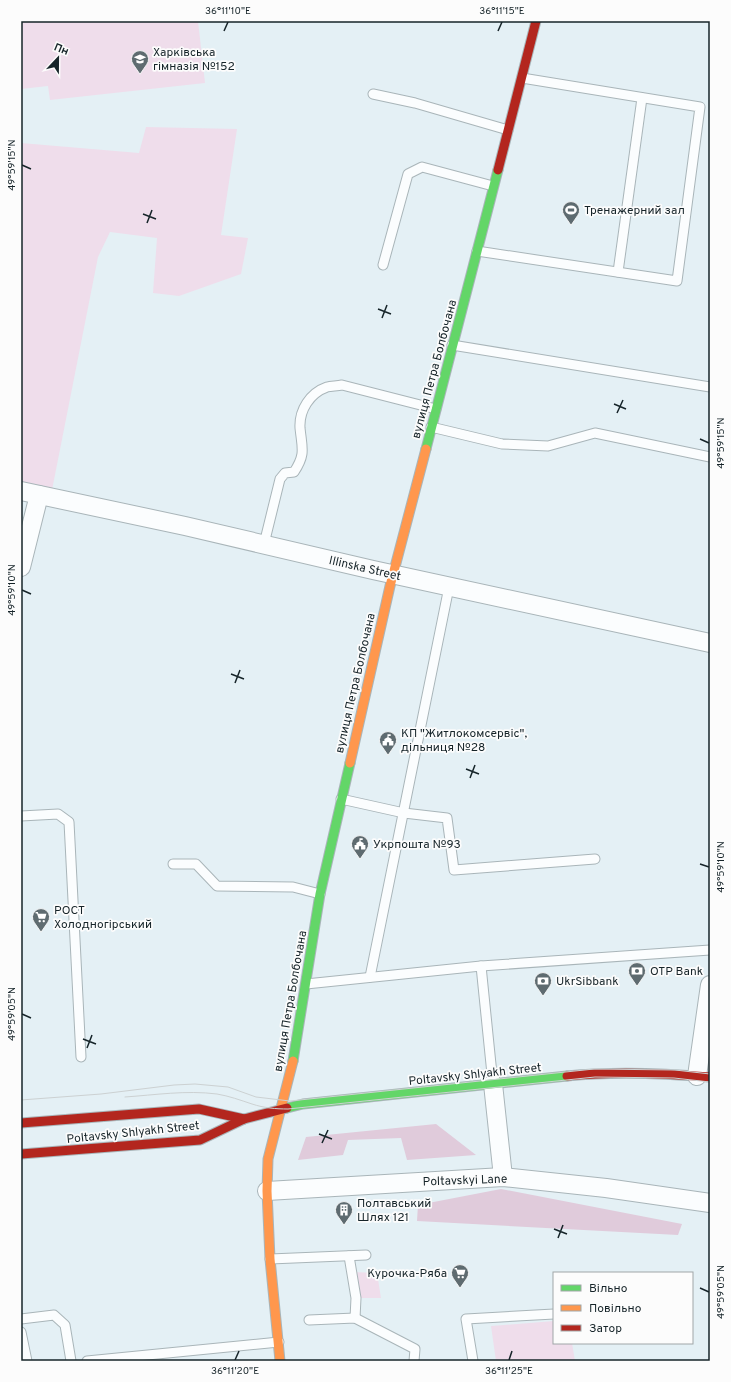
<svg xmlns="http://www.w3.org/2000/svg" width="731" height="1382" viewBox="0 0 731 1382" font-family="Overpass,sans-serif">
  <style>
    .green { fill: #efddeb }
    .forest { fill: #e0cbdb }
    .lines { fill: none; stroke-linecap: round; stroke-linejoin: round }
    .lane-casing { stroke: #a9b5b9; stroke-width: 11 }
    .street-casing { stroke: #a9b5b9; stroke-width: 20 }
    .fast-casing { stroke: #a9b5b9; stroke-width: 11 }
    .slow-casing { stroke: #a9b5b9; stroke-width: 11 }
    .jam-casing { stroke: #a9b5b9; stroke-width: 11 }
    .lane { stroke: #fbfdfe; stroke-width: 9 }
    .street { stroke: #fbfdfe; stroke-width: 18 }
    .fast { stroke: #63d668; stroke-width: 9 }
    .slow { stroke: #ff974d; stroke-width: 9 }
    .jam { stroke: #b3261e; stroke-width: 9 }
    .tram { stroke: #ccd1d2; stroke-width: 1 }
    .ticks { fill: none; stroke: #162429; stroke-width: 1.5 }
    .labels { text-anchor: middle; stroke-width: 3.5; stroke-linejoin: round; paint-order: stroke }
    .poi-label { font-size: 12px; fill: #162429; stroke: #fcfcfc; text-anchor: start }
    .street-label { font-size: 12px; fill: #162429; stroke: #fcfcfc }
    .neatline { fill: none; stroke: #162429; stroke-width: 1.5 }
    .ticks-label { font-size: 10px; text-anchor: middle; fill: #162429 }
  </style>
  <rect width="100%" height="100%" fill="#e4f0f5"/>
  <g class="green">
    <polygon points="21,21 198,21 205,83 50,100 48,86 21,89"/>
    <polygon points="146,127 237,129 221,235 248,238 241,274 179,296 153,293 157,238 110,232 98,257 52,490 21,486 21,143 139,153"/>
    <polygon points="352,1272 377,1273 381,1298 356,1298"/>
    <polygon points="554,1321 554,1343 572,1343 575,1361 496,1361 491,1326"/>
  </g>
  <g class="forest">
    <polygon points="436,1124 476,1155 407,1160 401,1138 348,1140 343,1155 298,1160 306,1137"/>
    <polygon points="501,1189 682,1224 678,1235 417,1221 418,1205"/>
  </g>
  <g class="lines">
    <g class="lane-casing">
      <g id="lane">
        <polyline points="373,94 415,103 508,130"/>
        <polyline points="477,251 677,281 700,107 522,78"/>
        <polyline points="383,265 408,174 422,167 493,186"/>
        <polyline points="618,272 642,98"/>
        <polyline points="452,345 710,387"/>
        <polyline points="431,427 502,444 548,446 595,433 710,457"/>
        <path d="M 264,544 L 280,479 L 285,473 L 294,472 C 306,454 302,448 300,428 C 299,410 310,393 327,387 C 331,386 337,386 342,385 L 436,409"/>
        <polyline points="341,799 404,813 447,818 454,870 595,859"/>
        <polyline points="21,816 58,814 69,822 81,1057"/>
        <polyline points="173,864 196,864 217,886 293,887 320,894"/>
        <polyline points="481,966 493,1084"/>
        <polyline points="370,977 449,587"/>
        <polyline points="306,984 481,966 710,950"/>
        <polyline points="349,1256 356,1298 355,1318"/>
        <polyline points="270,1259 366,1255"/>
        <polyline points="21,1319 54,1315 65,1325 71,1361"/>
        <polyline points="309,1320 355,1318 415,1349 414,1361"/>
        <polyline points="21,1332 27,1361"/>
        <polyline points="87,1361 279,1342"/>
        <polyline points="473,1361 466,1319 554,1314"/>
      </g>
    </g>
    <g class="street-casing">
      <g id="street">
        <polyline points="21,491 185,526 373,570 710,643"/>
        <polyline points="21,567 39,495"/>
        <polyline points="697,1076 710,985"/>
        <polyline points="493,1084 503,1177"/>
        <polyline points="267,1191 503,1177 606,1188 710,1203"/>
      </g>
    </g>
    <g class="fast-casing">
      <g id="fast">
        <polyline points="426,449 498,170"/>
        <polyline points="293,1061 320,894 350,763"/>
        <polyline points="287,1108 303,1104 567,1076"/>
      </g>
    </g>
    <g class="slow-casing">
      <g id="slow">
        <polyline points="350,763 390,586 426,449"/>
        <polyline points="280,1361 270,1259 267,1191 268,1159 293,1061"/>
      </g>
    </g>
    <g class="jam-casing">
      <g id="jam">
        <polyline points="498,170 536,21"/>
        <path d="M 567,1076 C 614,1071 662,1073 710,1077"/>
        <polyline points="21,1123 199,1109 244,1119"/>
        <polyline points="21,1154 200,1140 244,1119 287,1108"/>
      </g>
    </g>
    <use href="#lane" class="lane"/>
    <use href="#street" class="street"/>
    <use href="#fast" class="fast"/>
    <use href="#slow" class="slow"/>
    <use href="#jam" class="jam"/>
    <g class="tram">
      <path d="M 125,1097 C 155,1095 186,1090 217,1094 C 229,1096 240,1100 252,1104 C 264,1108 276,1109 288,1109 L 595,1077 L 674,1078 L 710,1082"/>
      <polyline points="21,1100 101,1094 174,1085 195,1084 228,1087 256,1097 290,1101 594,1069 675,1070 710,1074"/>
    </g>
  </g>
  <path class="ticks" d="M 224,31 L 228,22M 498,31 L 502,22M 22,165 L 31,169M 143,214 L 156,219M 147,223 L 152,210M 378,309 L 391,314M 382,318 L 387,305M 614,404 L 626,409M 617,413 L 623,400M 700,439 L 709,443M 22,590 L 31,594M 231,674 L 244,679M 235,683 L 240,670M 466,769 L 479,774M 470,778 L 475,765M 700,864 L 709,867M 22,1014 L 31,1018M 83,1039 L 96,1044M 87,1048 L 92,1035M 319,1134 L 332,1139M 322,1143 L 328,1130M 554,1229 L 567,1234M 558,1238 L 563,1225M 700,1288 L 709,1292M 235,1360 L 239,1351M 509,1360 L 512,1351"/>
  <defs>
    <g id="school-pin" transform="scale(0.9)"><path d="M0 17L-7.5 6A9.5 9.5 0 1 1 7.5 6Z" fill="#5e6b70" stroke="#fcfcfc"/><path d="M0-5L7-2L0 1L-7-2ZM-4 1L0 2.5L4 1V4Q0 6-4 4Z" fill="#fff"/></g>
    <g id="stadium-pin" transform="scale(0.9)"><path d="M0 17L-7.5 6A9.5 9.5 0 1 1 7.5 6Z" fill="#5e6b70" stroke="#fcfcfc"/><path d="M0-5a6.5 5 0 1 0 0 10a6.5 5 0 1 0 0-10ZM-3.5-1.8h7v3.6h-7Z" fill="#fff"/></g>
    <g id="civic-pin" transform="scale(0.9)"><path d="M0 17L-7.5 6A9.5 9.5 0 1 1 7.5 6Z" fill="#5e6b70" stroke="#fcfcfc"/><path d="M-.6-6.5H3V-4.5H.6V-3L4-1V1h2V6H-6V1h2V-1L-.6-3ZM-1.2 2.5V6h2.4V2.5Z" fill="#fff"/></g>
    <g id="supermarket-pin" transform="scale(0.9)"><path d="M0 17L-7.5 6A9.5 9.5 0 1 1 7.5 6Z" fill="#5e6b70" stroke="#fcfcfc"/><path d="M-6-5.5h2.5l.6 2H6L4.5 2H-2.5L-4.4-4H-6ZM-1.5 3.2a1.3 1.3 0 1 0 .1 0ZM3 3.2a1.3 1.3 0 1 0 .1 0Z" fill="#fff"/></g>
    <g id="bank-pin" transform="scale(0.9)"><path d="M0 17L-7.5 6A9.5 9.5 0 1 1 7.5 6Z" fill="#5e6b70" stroke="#fcfcfc"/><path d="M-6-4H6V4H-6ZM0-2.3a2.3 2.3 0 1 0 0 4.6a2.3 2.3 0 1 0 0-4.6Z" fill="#fff"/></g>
    <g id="building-pin" transform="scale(0.9)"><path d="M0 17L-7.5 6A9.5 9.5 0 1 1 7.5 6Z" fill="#5e6b70" stroke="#fcfcfc"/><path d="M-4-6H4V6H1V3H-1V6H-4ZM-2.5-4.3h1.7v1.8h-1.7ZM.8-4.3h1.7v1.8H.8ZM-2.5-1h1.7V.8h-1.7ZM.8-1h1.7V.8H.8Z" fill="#fff"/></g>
  </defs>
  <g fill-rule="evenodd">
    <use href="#school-pin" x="140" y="59"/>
    <use href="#stadium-pin" x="571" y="210"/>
    <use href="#civic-pin" x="388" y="740"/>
    <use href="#civic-pin" x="360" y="844"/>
    <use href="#supermarket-pin" x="41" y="917"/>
    <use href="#bank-pin" x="637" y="971"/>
    <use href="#bank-pin" x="543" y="981"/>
    <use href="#building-pin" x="344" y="1210"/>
    <use href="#supermarket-pin" x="460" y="1273"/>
  </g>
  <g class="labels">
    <g class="poi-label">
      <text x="153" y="56">Харківська<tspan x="153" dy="14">гімназія №152</tspan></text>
      <text x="584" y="214">Тренажерний зал</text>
      <text x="401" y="737">КП "Житлокомсервіс",<tspan x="401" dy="14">дільниця №28</tspan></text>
      <text x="373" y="848">Укрпошта №93</text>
      <text x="54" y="914">РОСТ<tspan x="54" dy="14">Холодногірський</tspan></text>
      <text x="650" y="975">OTP Bank</text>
      <text x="556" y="985">UkrSibbank</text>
      <text x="357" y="1207">Полтавський<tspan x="357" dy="14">Шлях 121</tspan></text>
      <text x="447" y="1277" text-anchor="end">Курочка-Ряба</text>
    </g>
    <g class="street-label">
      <text transform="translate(434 369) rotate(-75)" y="4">вулиця Петра Болбочана</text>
      <text transform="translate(365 568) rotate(13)" y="4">Illinska Street</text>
      <text transform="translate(355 683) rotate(-77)" y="4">вулиця Петра Болбочана</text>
      <text transform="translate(290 1001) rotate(-80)" y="4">вулиця Петра Болбочана</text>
      <text transform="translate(475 1074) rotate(-6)" y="4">Poltavsky Shlyakh Street</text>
      <text transform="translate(133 1132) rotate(-6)" y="4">Poltavsky Shlyakh Street</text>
      <text transform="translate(465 1180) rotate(-2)" y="4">Poltavskyi Lane</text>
    </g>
  </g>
  <rect width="731" height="1382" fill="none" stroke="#fcfcfc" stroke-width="44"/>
  <rect x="553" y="1272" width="140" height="72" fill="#fcfcfc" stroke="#a0a6a8"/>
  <rect x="561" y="1285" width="20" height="6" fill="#63d668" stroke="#a0a6a8"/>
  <text x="589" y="1292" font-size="12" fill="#162429">Вільно</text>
  <rect x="561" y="1305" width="20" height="6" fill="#ff974d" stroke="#a0a6a8"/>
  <text x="589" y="1312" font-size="12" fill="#162429">Повільно</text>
  <rect x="561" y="1325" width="20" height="6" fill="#b3261e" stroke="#a0a6a8"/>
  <text x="589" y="1332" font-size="12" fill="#162429">Затор</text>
  <g transform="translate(58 58) rotate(22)" stroke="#fcfcfc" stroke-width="3" paint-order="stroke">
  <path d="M0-3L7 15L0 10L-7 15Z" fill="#162429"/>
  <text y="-6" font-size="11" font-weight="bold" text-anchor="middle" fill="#162429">Пн</text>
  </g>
  <rect x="22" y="22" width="687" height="1338" class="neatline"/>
  <g class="ticks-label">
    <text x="228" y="14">36°11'10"E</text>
    <text x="502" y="14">36°11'15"E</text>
    <text transform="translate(11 165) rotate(-90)" y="4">49°59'15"N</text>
    <text transform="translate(720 443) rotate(-90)" y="4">49°59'15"N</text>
    <text transform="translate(11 590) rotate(-90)" y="4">49°59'10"N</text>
    <text transform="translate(720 867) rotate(-90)" y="4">49°59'10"N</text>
    <text transform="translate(11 1014) rotate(-90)" y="4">49°59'05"N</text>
    <text transform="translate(720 1292) rotate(-90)" y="4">49°59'05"N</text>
    <text x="235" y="1374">36°11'20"E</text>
    <text x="509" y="1374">36°11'25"E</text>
  </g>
</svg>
